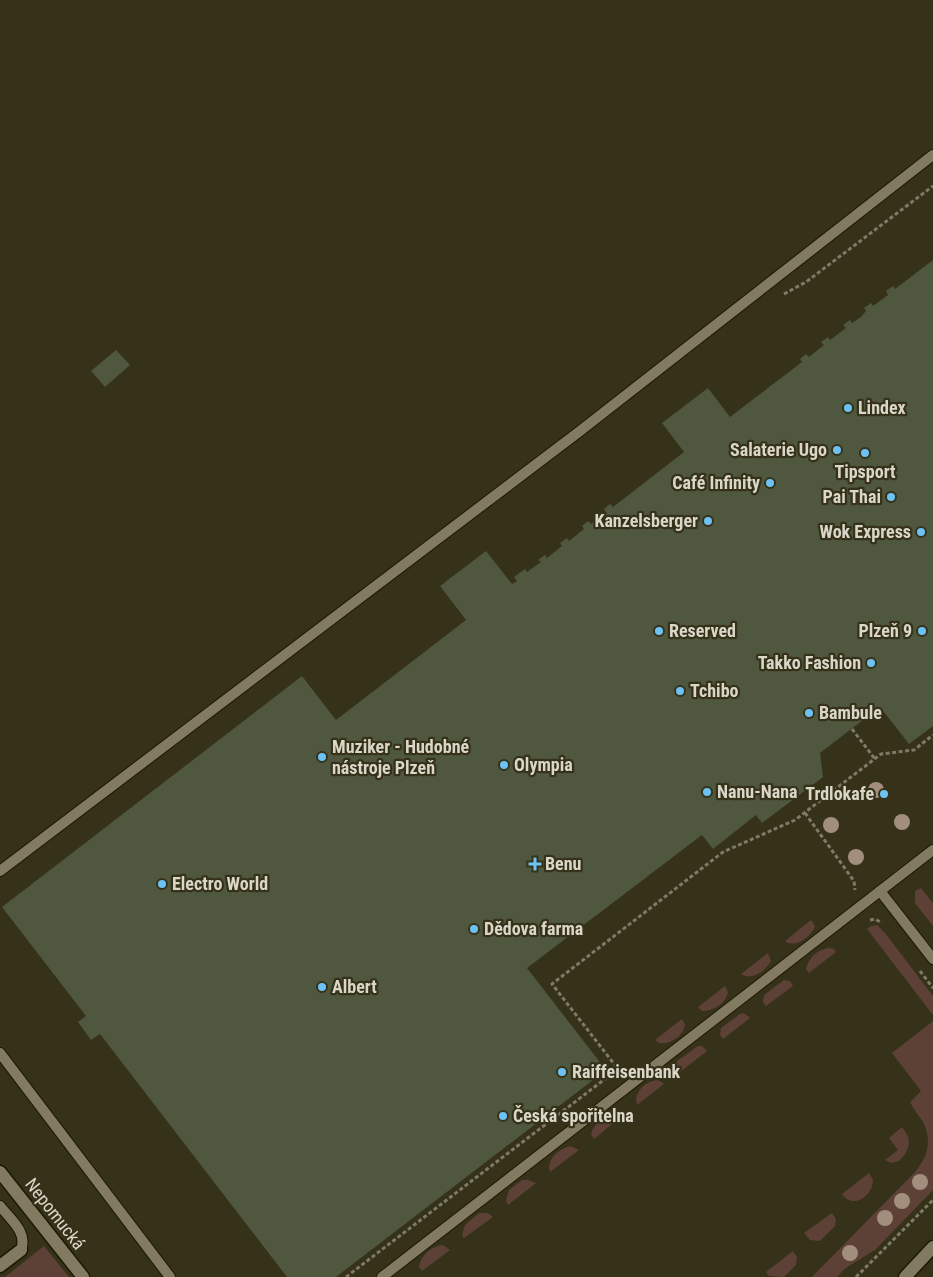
<svg xmlns="http://www.w3.org/2000/svg" width="933" height="1277" viewBox="0 0 933 1277" font-family="'Roboto Condensed',sans-serif">
  <style>
    .green { fill: #5d4137 }
    .building { fill: #4f573f }
    .lines { fill: none; stroke-linecap: round; stroke-linejoin: round }
    .service-casing { stroke: #1e1803; stroke-width: 12 }
    .minor-casing { stroke: #1e1803; stroke-width: 15 }
    .tertiary-casing { stroke: #1e1803; stroke-width: 15 }
    .path { stroke: #7f7a67; stroke-width: 3; stroke-dasharray: 4 2.5; stroke-linecap: butt }
    .service { stroke: #827b61; stroke-width: 10 }
    .minor { stroke: #827b61; stroke-width: 12 }
    .tertiary { stroke: #827b61; stroke-width: 12 }
    .tree { fill: #a28e7d }
    .poi-dot { fill: #6dc2f3; stroke: #363119; stroke-width: 2 }
    .labels { text-anchor: middle; stroke-width: 4.5; stroke-linejoin: round; paint-order: stroke }
    .poi-label { font-size: 18px; font-weight: bold; fill: #dad6c8; stroke: #363119; text-anchor: start }
    .street-label { font-size: 18px; fill: #dad6c8; stroke: #363119 }
  </style>
  <rect width="100%" height="100%" fill="#363119"/>
  <g class="green">
    <polygon points="921,888 933,903 933,926 915,903 915,891"/>
    <path d="M 811,920 L 815,926 C 811,937 795,949 785,941 Z"/>
    <polygon points="877,925 885,933 933,996 933,1015 867,929 871,926"/>
    <path d="M 829,948 L 834,949 L 836,952 L 809,973 L 806,969 C 808,958 818,949 829,948 Z"/>
    <path d="M 768,953 L 771,961 C 765,971 752,981 741,974 Z"/>
    <polygon points="784,980 790,981 793,986 766,1006 763,1002 764,995"/>
    <path d="M 725,986 L 728,992 C 726,1003 714,1011 702,1011 L 698,1007 Z"/>
    <polygon points="744,1013 750,1018 723,1039 720,1035 721,1028 740,1014"/>
    <path d="M 682,1019 L 685,1025 C 683,1036 670,1045 659,1043 L 655,1040 Z"/>
    <path d="M 933,1021 L 933,1190 L 875,1250 L 844,1269 L 837,1277 L 812,1277 L 913,1174 C 927,1159 933,1142 923,1122 C 919,1115 913,1109 910,1102 L 921,1091 L 892,1053 Z"/>
    <polygon points="698,1046 702,1046 707,1051 680,1072 676,1065 677,1061"/>
    <path d="M 656,1080 L 660,1081 L 664,1084 L 637,1105 L 636,1100 C 637,1089 645,1083 656,1080 Z"/>
    <path d="M 614,1113 L 618,1114 L 621,1117 L 594,1139 L 591,1134 C 594,1124 603,1114 614,1113 Z"/>
    <path d="M 902,1127 C 913,1140 910,1150 899,1161 L 892,1163 L 885,1160 L 898,1150 L 889,1138 Z"/>
    <path d="M 570,1146 L 579,1150 L 550,1172 C 546,1159 559,1149 570,1146 Z"/>
    <path d="M 869,1173 L 873,1180 C 873,1196 853,1210 842,1194 Z"/>
    <polygon points="522,1180 528,1180 536,1183 508,1205 506,1200 509,1190"/>
    <polygon points="479,1213 488,1213 493,1217 464,1238 462,1235 465,1225"/>
    <polygon points="832,1213 836,1219 835,1226 820,1241 810,1240 804,1233"/>
    <path d="M 443,1245 L 450,1250 L 422,1271 L 419,1267 C 420,1256 432,1246 443,1245 Z"/>
    <polygon points="44,1246 69,1277 5,1277"/>
    <polygon points="793,1251 797,1257 796,1265 784,1277 769,1276 766,1272"/>
  </g>
  <g class="building">
    <polygon points="933,260 933,726 909,744 880,707 820,753 823,777 762,823 756,815 713,849 702,835 527,968 606,1070 336,1277 287,1277 100,1034 91,1040 78,1022 86,1016 2,907 302,676 336,720 466,620 440,586 486,551 512,584 517,581 514,577 525,569 527,572 541,562 538,560 545,555 547,558 562,546 560,543 567,538 569,541 584,529 582,526 588,521 591,524 606,512 604,509 610,504 613,507 684,452 662,423 708,388 730,417 802,362 800,359 806,354 809,357 824,345 821,342 828,337 830,340 846,328 843,325 850,320 852,323 861,317 866,311 864,308 871,303 873,306 888,295 886,291 893,286 895,289"/>
    <polygon points="116,350 130,365 105,387 91,371"/>
  </g>
  <g class="lines">
    <g class="service-casing">
      <g id="service">
        <polyline points="0,871 580,431 933,155"/>
        <polyline points="880,891 933,959"/>
        <polyline points="0,1053 170,1277"/>
        <path d="M 0,1206 C 10,1219 28,1232 21,1250"/>
        <polyline points="382,1277 933,850"/>
      </g>
    </g>
    <g class="minor-casing">
      <g id="minor">
        <polyline points="0,1266 21,1250"/>
        <polyline points="905,1277 933,1247"/>
      </g>
    </g>
    <g class="tertiary-casing">
      <polyline id="tertiary" points="0,1172 83,1277"/>
    </g>
    <g class="path">
      <polyline points="784,294 806,282 933,186"/>
      <polyline points="852,729 875,759"/>
      <polyline points="805,813 854,881 855,890"/>
      <polyline points="870,920 875,919 882,923"/>
      <polyline points="920,971 933,988"/>
      <polyline points="346,1277 618,1069 552,984 723,852 795,820 881,754 914,750 933,735"/>
      <polyline points="856,1277 933,1200"/>
    </g>
    <use href="#service" class="service"/>
    <use href="#minor" class="minor"/>
    <use href="#tertiary" class="tertiary"/>
  </g>
  <g class="tree">
    <circle cx="876" cy="790" r="8"/>
    <circle cx="902" cy="822" r="8"/>
    <circle cx="831" cy="825" r="8"/>
    <circle cx="856" cy="857" r="8"/>
    <circle cx="920" cy="1182" r="8"/>
    <circle cx="902" cy="1201" r="8"/>
    <circle cx="885" cy="1218" r="8"/>
    <circle cx="850" cy="1253" r="8"/>
  </g>
  <g class="poi-dot">
    <circle cx="848" cy="408" r="5"/>
    <circle cx="837" cy="450" r="5"/>
    <circle cx="865" cy="453" r="5"/>
    <circle cx="770" cy="483" r="5"/>
    <circle cx="891" cy="497" r="5"/>
    <circle cx="708" cy="521" r="5"/>
    <circle cx="921" cy="532" r="5"/>
    <circle cx="659" cy="631" r="5"/>
    <circle cx="922" cy="631" r="5"/>
    <circle cx="871" cy="663" r="5"/>
    <circle cx="680" cy="691" r="5"/>
    <circle cx="809" cy="713" r="5"/>
    <circle cx="322" cy="757" r="5"/>
    <circle cx="504" cy="765" r="5"/>
    <circle cx="707" cy="792" r="5"/>
    <circle cx="884" cy="794" r="5"/>
    <path d="M532.5 856.5h5v5h5v5h-5v5h-5v-5h-5v-5h5z"/>
    <circle cx="162" cy="884" r="5"/>
    <circle cx="474" cy="929" r="5"/>
    <circle cx="322" cy="987" r="5"/>
    <circle cx="562" cy="1072" r="5"/>
    <circle cx="503" cy="1116" r="5"/>
  </g>
  <g class="labels">
    <g class="poi-label">
      <text x="858" y="414">Lindex</text>
      <text x="827" y="456" text-anchor="end">Salaterie Ugo</text>
      <text x="865" y="478" text-anchor="middle">Tipsport</text>
      <text x="760" y="489" text-anchor="end">Café Infinity</text>
      <text x="881" y="503" text-anchor="end">Pai Thai</text>
      <text x="698" y="527" text-anchor="end">Kanzelsberger</text>
      <text x="911" y="538" text-anchor="end">Wok Express</text>
      <text x="669" y="637">Reserved</text>
      <text x="912" y="637" text-anchor="end">Plzeň 9</text>
      <text x="861" y="669" text-anchor="end">Takko Fashion</text>
      <text x="690" y="697">Tchibo</text>
      <text x="819" y="719">Bambule</text>
      <text x="332" y="753">Muziker - Hudobné<tspan x="332" dy="21">nástroje Plzeň</tspan></text>
      <text x="514" y="771">Olympia</text>
      <text x="717" y="798">Nanu-Nana</text>
      <text x="874" y="800" text-anchor="end">Trdlokafe</text>
      <text x="545" y="870">Benu</text>
      <text x="172" y="890">Electro World</text>
      <text x="484" y="935">Dědova farma</text>
      <text x="332" y="993">Albert</text>
      <text x="572" y="1078">Raiffeisenbank</text>
      <text x="513" y="1122">Česká spořitelna</text>
    </g>
    <g class="street-label">
      <text transform="translate(55 1214) rotate(52)" y="6">Nepomucká</text>
    </g>
  </g>
</svg>
